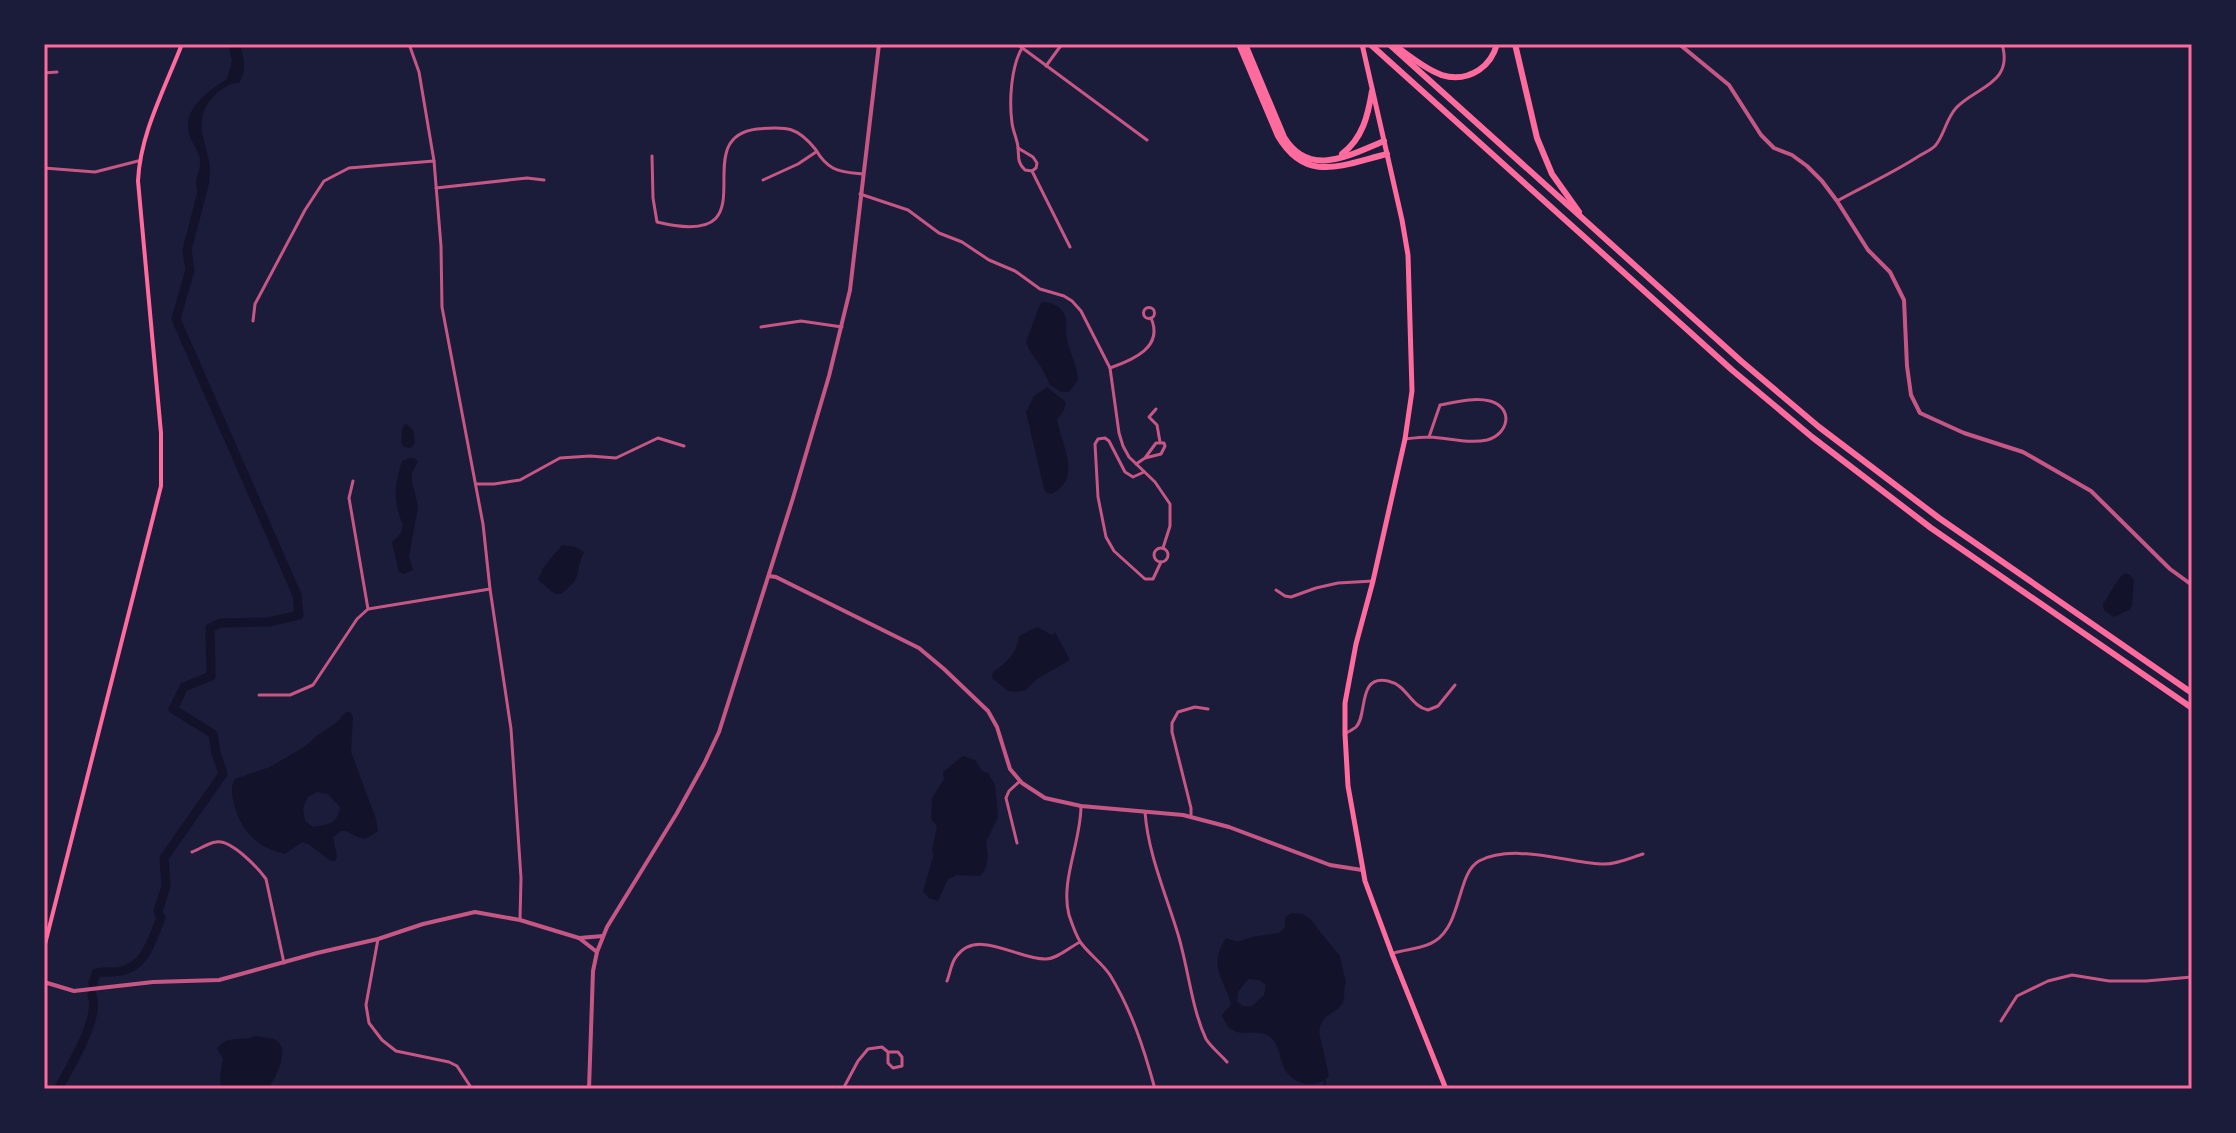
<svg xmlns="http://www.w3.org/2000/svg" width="2236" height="1133" viewBox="0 0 2236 1133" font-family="'Work Sans',sans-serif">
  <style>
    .water { fill: #12122b; fill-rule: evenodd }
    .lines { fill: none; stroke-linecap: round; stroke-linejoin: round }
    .stream { stroke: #12122b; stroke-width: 2 }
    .river { stroke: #12122b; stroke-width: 9 }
    .minor { stroke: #c65784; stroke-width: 3 }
    .tertiary { stroke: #c65784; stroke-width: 4 }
    .secondary { stroke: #ff6b9d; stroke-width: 4 }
    .primary { stroke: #ff6b9d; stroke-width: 5 }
    .motorway { stroke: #ff6b9d; stroke-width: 6 }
    .neatline { fill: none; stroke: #ff6b9d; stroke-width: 3 }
  </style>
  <rect width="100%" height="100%" fill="#1b1b3a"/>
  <g class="water">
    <path d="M 228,44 L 240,44 C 243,58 248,69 239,83 C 230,83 224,87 217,93 C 179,127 227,160 203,193 L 199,193 C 192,182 200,175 200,163 C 201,153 191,143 189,133 C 183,107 209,91 227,79 L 232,61 Z"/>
    <path d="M 1045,302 C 1052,303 1058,305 1062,311 C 1068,318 1066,321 1066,329 C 1065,343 1077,363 1078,380 L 1069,392 L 1061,392 L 1050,385 C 1044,367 1032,358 1026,342 L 1039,307 L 1041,303 Z"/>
    <path d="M 1047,387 L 1066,402 L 1064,410 L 1057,420 C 1062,445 1083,480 1051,494 L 1046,492 L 1044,489 L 1026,412 L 1034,396 Z"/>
    <polygon points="405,423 413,430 415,443 411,448 404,447 401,443 402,430"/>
    <path d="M 409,458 L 414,458 L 418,461 L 412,473 L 412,481 L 418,507 L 409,556 L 413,570 L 403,574 L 399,572 L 392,542 L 401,533 L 403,525 C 393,501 394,487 402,461 Z"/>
    <path d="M 562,545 L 575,547 L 584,552 C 573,574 585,576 561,594 L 555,594 L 538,580 L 543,568 Z"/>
    <path d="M 2125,573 L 2130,575 L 2134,580 L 2132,605 L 2129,610 L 2114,617 L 2104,610 L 2103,604 C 2110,595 2116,579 2125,573 Z"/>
    <path d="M 1037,627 L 1052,635 L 1055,632 L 1070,660 L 1037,679 L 1026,690 L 1016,692 L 1008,691 L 992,678 L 993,672 C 1007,662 1017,654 1019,636 Z"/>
    <path d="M 346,712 L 350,712 L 353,717 L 351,752 L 376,819 L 378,831 C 363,843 360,838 346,831 L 341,831 L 333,837 L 337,857 L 335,861 L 331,861 L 308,844 L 302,842 L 285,854 C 257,848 241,831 234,804 C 232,794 230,788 235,779 L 270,767 L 304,747 L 319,734 L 336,723 ZM 317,792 L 328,794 L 340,807 C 337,825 329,824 313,827 L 305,821 L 303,808 L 308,797 Z"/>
    <polygon points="963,756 975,760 982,771 988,773 995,785 998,817 986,842 988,856 985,870 980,876 957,875 948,879 938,901 929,898 923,891 934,854 932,851 937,826 931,819 932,798 944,779 943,772"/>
    <path d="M 1291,913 L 1303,914 L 1309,918 L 1340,956 L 1346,983 C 1342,990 1346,994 1343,1002 C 1336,1016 1322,1011 1319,1032 L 1329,1076 C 1317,1089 1295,1086 1286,1071 C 1279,1060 1280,1044 1270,1037 C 1252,1025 1233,1045 1222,1015 L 1230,1006 L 1231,1002 C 1221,975 1209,964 1226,938 L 1237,942 L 1252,937 L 1279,933 L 1285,927 L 1285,918 ZM 1248,979 L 1259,980 L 1266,985 L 1264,995 L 1252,1006 L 1243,1006 L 1237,1002 L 1238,992 Z"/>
    <path d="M 256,1036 C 262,1038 270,1037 276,1040 C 291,1050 275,1078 268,1089 L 221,1089 L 220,1077 L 223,1059 L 217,1048 C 230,1034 240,1042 256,1036 Z"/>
  </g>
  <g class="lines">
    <polyline class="stream" points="1324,1089 1325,1081"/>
    <g class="river">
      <path d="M 93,984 L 96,973 C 104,971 113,973 121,971 C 147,966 152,938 161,918 L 158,911 L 166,886 L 164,858 L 223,774 L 216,753 L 213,734 L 173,709 L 184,687 L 211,676 L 210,628 L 220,623 L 269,622 L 299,615 L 297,595 L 176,319 L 190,270 L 187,250 L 205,181"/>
      <path d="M 58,1089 C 69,1069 101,1017 92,995"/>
    </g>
    <g class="minor">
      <polyline points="409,44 419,72 434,161 441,246 442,307 483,524 490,589 511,729 521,878 520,919"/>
      <polyline points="1017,44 1147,140"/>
      <path d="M 1022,48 C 1011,67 1009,101 1012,123 C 1013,131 1017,139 1018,147 C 1019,158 1017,162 1025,170 L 1032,171 L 1070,247"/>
      <polyline points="1046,66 1062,44"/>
      <polyline points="44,73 57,72"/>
      <polyline points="1018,148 1033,157 1037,163 1036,168 1032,171"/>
      <path d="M 652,156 L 653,198 L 657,222 C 777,251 682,138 757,129 C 787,126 798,127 816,150 C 820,157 826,164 833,168 C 842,173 853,173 863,174"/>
      <polyline points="44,168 95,172 138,161"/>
      <polyline points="763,180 798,164 816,152"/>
      <polyline points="436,188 527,178 544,180"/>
      <polyline points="860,194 908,210 939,233 962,242 989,260 1015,271 1040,289 1064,296 1072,301 1081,311 1110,368 1119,433 1123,446 1129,457 1155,482 1170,504 1170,526 1163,548"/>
      <path d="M 1837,201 C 1864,186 1893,173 1919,156 C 1924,153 1931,150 1935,146 C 1944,136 1946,119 1956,108 C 1975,87 2014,84 2002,44"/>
      <circle cx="1149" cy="313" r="5.5"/>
      <polyline points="253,321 255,304 305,210 324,181 349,168 434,161"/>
      <polyline points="761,327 801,321 842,327"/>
      <path d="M 1110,368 C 1133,360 1164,347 1151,318"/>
      <polyline points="1156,409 1149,417 1157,425 1160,442"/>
      <path d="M 1405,439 C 1413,438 1422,437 1430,437 C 1448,438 1469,444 1487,440 C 1509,434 1514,408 1490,401 C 1474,397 1456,402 1440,405 L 1429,437"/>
      <polyline points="1136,464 1145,458 1161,454 1165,446 1164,443 1156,443 1145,458"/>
      <polyline points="1144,472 1133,477 1125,472 1109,441 1105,438 1098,439 1095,444 1098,497 1106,537 1114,551 1145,579 1153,579 1161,562"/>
      <polyline points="353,481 349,498 368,609"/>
      <polyline points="476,484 494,484 520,480 560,458 590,456 616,458 658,438 684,446"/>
      <circle cx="1161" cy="555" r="7"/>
      <polyline points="1276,590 1285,596 1291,597 1316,588 1338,583 1373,581"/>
      <polyline points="259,695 290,695 313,685 357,619 368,609 490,589"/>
      <path d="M 1345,734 C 1346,733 1354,729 1356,727 C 1368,715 1357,674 1388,681 C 1407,685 1410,706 1428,710 L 1438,706 L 1455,685"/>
      <path d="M 1081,806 C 1081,842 1060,881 1069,915 C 1072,924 1076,936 1081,943 C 1090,955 1102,963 1110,975 C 1132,1011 1144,1049 1155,1089"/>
      <path d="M 1145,812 C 1148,853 1165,892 1177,931 C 1188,965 1191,1007 1206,1039 C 1211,1047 1221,1055 1227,1062"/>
      <polyline points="1191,817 1191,808 1172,732 1172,723 1178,712 1195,707 1208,709"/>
      <polyline points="1017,843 1006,798 1009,791 1020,781"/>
      <path d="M 192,852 C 200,849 208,843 216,842 C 231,839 258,868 266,879 L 284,963"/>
      <polyline points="378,939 366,1005 369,1023 382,1040 396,1051 449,1062 457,1066 472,1089"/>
      <path d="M 1394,953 C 1407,949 1424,949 1435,941 C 1462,924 1457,873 1479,861 C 1513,843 1564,862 1601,864 C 1615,865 1630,858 1643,854"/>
      <path d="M 947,981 C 950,974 951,963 956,957 C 977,927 1018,960 1046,959 C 1057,959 1070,947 1080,942"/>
      <polyline points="2001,1021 2017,996 2048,981 2072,975 2109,981 2146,981 2192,977"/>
      <polyline points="843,1089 858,1061 868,1049 882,1047 888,1052 898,1052 902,1057 902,1066 893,1068 888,1063 888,1052"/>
    </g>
    <g class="tertiary">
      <polyline points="1679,44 1729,85 1761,135 1774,148 1792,155 1807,166 1822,181 1837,201 1868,250 1890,272 1904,300 1907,366 1911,395 1920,413 1964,433 2023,452 2091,491 2170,569 2192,585"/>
      <polyline points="769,576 776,577 919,648 944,669 988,711 997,727 1010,769 1022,783 1045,798 1081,806 1183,815 1229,827 1330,865 1362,870"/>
      <polyline points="579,938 603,936"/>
      <polyline points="44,982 74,991 153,982 219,980 317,953 378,939 423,924 475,912 520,920 579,938 597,952"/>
      <polyline points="589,1089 593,971 597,952 607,927 677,813 704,764 719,732 793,498 829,376 850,290 879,44"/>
    </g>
    <path class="secondary" d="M 44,948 L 161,486 L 161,433 L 138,181 C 140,134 165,88 182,44"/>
    <polyline class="primary" points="1362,44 1402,220 1408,255 1412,391 1405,439 1373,581 1356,644 1345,703 1345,734 1348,786 1365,881 1392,954 1446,1089"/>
    <g class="motorway">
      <path d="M 1239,44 L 1278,136 C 1306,184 1342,165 1387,154"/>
      <path d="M 1245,44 L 1284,137 C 1309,178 1348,156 1384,141"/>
      <polyline points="1370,44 1732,370 1812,437 1931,528 2192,708"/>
      <polyline points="1389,44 1741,361 1819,427 1939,518 2192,693"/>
      <polyline points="1515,44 1537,138 1552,174 1579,212"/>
      <path d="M 1398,48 C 1423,65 1448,90 1479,70 C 1488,64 1494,55 1497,44"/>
      <path d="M 1342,154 C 1363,138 1368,115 1372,91"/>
    </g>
  </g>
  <rect width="2236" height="1133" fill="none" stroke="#1b1b3a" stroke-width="92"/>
  <rect x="46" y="46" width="2144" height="1041" class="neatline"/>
</svg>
